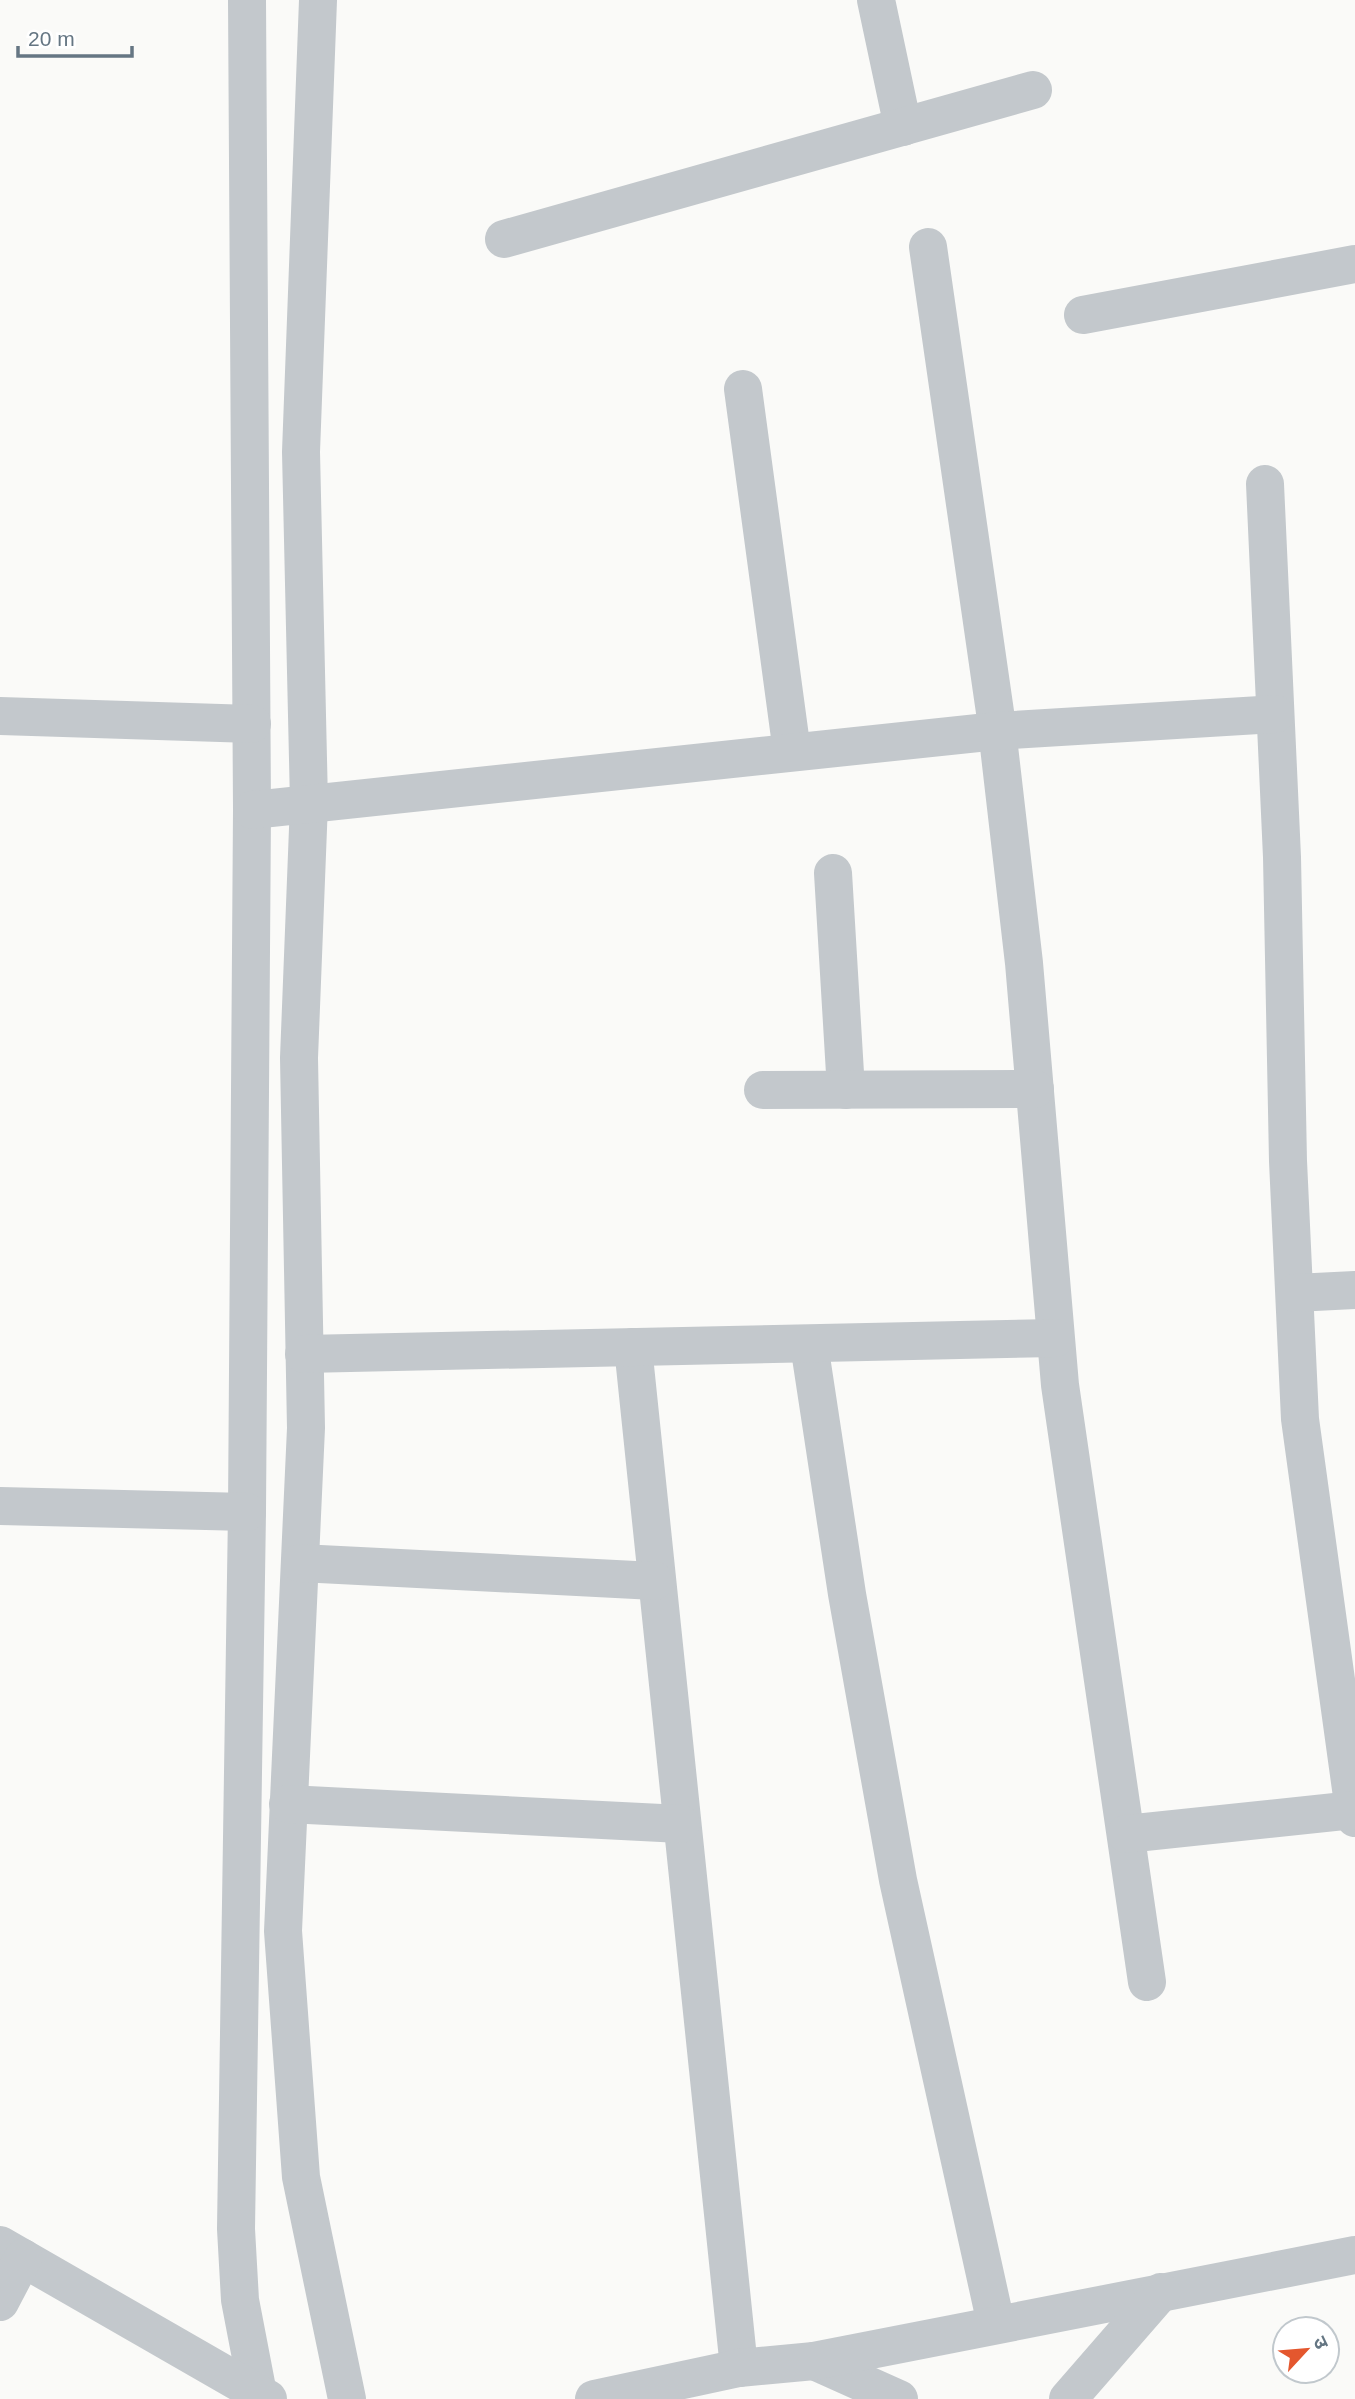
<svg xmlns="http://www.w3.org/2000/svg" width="1355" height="2399" viewBox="0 0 1355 2399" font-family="Arial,'Noto Sans Devanagari',sans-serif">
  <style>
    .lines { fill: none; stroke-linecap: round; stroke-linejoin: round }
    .minor { stroke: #c3c8cc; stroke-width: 38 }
  </style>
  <rect width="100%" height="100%" fill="#fafaf8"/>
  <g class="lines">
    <g class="minor">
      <polyline points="247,0 252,810 247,1512 236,2229 240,2300 259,2399"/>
      <polyline points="318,0 301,452 309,803 299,1058 306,1428 283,1931 301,2177 347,2399"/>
      <polyline points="876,0 903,127"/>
      <polyline points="504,239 1033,90"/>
      <polyline points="928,247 995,712 1024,963 1060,1385 1147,1982"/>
      <polyline points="1083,315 1355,264"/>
      <polyline points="743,389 792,752"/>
      <polyline points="1265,484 1282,857 1288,1161 1300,1419 1355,1818"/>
      <polyline points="0,716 252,724"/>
      <polyline points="252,810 997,731 1275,714"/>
      <polyline points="833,873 846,1090"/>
      <polyline points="763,1090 1035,1089"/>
      <polyline points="1295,1293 1355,1290"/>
      <polyline points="809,1344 847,1594 898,1880 996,2324"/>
      <polyline points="633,1347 739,2368"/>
      <polyline points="304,1354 1055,1338"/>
      <polyline points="0,1506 247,1512"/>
      <polyline points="300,1563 655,1581"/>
      <polyline points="288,1804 681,1824"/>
      <polyline points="1126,1834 1354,1810"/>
      <polyline points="0,2245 268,2399"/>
      <polyline points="0,2302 23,2258"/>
      <polyline points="814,2361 899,2399"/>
      <polyline points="594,2399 739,2368 814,2361 1355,2255"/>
      <polyline points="1068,2399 1161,2292"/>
    </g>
  </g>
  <g transform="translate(1306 2350) rotate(64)"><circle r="33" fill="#ffffff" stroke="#c1c8cd" stroke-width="2"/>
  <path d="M0-5L12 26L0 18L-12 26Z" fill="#e4572e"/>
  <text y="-10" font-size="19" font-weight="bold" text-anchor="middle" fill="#657683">उ</text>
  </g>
  <path d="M18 46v10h114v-10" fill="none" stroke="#657683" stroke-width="3.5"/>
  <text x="28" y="46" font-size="21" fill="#657683" stroke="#ffffff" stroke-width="5" paint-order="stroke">20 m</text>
</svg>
